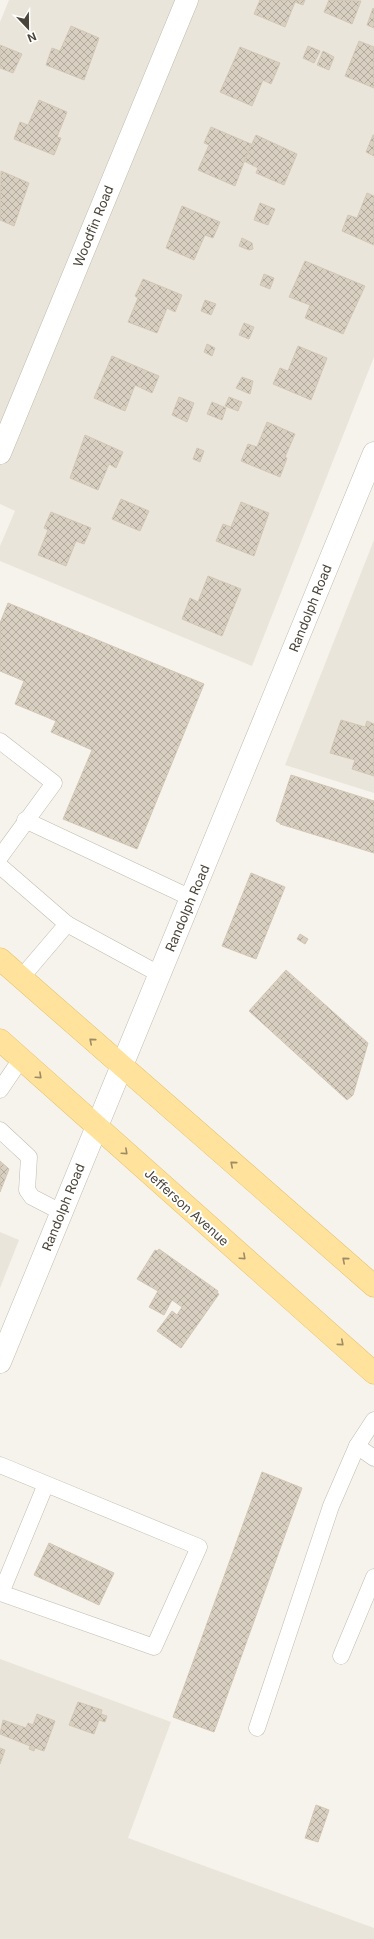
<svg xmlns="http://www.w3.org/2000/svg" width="374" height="1939" viewBox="0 0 374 1939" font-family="Inter,sans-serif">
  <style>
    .residential { fill: #eae5da }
    .building { fill: url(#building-cross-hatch); stroke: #d3c7b4 }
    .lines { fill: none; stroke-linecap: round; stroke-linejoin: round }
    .lane-casing { stroke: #c2bbae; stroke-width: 17 }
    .street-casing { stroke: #c2bbae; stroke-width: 23 }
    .primary-casing { stroke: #e6c16a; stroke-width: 23 }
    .lane { stroke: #fff; stroke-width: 16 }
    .street { stroke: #fff; stroke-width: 22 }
    .primary { stroke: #ffe39c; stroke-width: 22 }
    .oneway { stroke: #9c8c66 }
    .labels { text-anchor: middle; stroke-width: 4; stroke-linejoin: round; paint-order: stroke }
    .street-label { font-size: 13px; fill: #4b4439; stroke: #fff }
  </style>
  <defs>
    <pattern id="building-cross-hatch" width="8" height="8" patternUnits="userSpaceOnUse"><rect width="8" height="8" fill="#d8cfc1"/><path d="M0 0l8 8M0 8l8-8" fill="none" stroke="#b1aa9e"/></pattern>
  </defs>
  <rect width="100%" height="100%" fill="#f6f3ec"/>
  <g class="residential">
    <polygon points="9,0 374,0 374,357 252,666 0,561 0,546 15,511 0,504 0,22"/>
    <polygon points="374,540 374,793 285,765"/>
    <polygon points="0,1232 19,1240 0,1288"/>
    <polygon points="0,1659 171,1722 128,1838 374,1928 374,1939 0,1939"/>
  </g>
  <g class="building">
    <polygon points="260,0 305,0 303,5 295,2 285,27 254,14"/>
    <polygon points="329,0 361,1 352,24 324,12"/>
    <polygon points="373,8 374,9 374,28 367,25"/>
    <polygon points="71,26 99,38 84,80 46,65 52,48 60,51"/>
    <polygon points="359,41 374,47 374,88 345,76"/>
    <polygon points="0,45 22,54 13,73 0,68"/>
    <polygon points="308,46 320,51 314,63 303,58"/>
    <polygon points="240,47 280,63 271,84 263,80 252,106 220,92"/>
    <polygon points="323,51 334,57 329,70 317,65"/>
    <polygon points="39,100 67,112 57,137 61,138 54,155 14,139 20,122 28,125"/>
    <polygon points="211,127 251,144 235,186 198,170 209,145 204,143"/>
    <polygon points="256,135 297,154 284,185 256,173 258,168 244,161"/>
    <polygon points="373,135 374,135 374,156 366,152"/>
    <polygon points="1,171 29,183 14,226 0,220"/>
    <polygon points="367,193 374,196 374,245 342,231 348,215 357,218"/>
    <polygon points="260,203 275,209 268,225 254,220"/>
    <polygon points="182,206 220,222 213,238 205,235 194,260 166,248"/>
    <polygon points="242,238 252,243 253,249 249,250 239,246"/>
    <polygon points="305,261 365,286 343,334 305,318 310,305 289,297"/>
    <polygon points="264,274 274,278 270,289 260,285"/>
    <polygon points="143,279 182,295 175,312 167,308 157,333 128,322 138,298 135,296"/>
    <polygon points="205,300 216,304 211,315 201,311"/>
    <polygon points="244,323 254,327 249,339 239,335"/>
    <polygon points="207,344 215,348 212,356 204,352"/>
    <polygon points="298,346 327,358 311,400 273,384 280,368 288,371"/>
    <polygon points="112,356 159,376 152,393 135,385 125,411 94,398"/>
    <polygon points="242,377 253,381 250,394 236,388"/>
    <polygon points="179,397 194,403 187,422 172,415"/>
    <polygon points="229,397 242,402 238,411 225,406"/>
    <polygon points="212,402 226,408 222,420 207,414"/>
    <polygon points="267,422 295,434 285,457 287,458 280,477 241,461 248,444 257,447"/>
    <polygon points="85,435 123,452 116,468 109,464 98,490 70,478"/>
    <polygon points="197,448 204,451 200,462 193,459"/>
    <polygon points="121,499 149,511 140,531 112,519"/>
    <polygon points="241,502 269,513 254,556 216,541 223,524 231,527"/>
    <polygon points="51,512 91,528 84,544 76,541 66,566 38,555 48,530 44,528"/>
    <polygon points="208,576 241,589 222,636 182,619 190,598 198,602"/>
    <polygon points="8,603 204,684 137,849 63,819 92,750 51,732 56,721 15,704 24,681 0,671 0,623"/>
    <polygon points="341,720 365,727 367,721 374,724 374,776 352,769 355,760 330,753"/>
    <polygon points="291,775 374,801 374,853 280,824 280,823 276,821"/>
    <polygon points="251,873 285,887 256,959 222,946"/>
    <polygon points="300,934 308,939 305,944 297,939"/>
    <polygon points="286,970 368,1043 353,1095 347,1100 249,1011"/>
    <polygon points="0,1161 9,1169 0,1192"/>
    <polygon points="159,1249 218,1291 217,1293 219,1294 181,1348 157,1331 172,1311 177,1315 182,1307 172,1300 164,1315 149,1307 158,1291 137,1279 155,1250 157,1251"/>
    <polygon points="262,1472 302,1488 214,1732 173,1717"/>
    <polygon points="49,1543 114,1573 99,1605 34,1575"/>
    <polygon points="78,1702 102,1710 101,1714 107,1716 105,1722 99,1720 94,1734 69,1725"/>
    <polygon points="37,1714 55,1721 44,1751 35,1748 34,1751 29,1749 30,1746 0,1734 3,1720 26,1728 28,1723 33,1725"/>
    <polygon points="0,1748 5,1750 0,1764"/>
    <polygon points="316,1805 329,1810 318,1842 305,1838"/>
  </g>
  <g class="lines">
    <g class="lane-casing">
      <g id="lane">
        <polyline points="0,741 54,783 0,857"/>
        <polyline points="25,820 191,898"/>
        <polyline points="0,866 67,924"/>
        <polyline points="21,978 67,924 159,974"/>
        <polyline points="0,1090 21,1059"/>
        <polyline points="0,1130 29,1157 27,1190 32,1197 61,1212"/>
        <polyline points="357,1446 374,1458"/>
        <polyline points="0,1465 199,1547 154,1647 1,1593 46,1484"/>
        <polyline points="341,1656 374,1577"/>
        <polyline points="257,1728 331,1506 357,1446 374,1420"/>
      </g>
    </g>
    <g class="street-casing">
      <g id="street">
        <polyline points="0,453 187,0"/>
        <polyline points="0,1362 374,453"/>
      </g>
    </g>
    <g class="primary-casing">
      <g id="primary">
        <polyline points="0,959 374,1286"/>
        <polyline points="0,1040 374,1373"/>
      </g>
    </g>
    <use href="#lane" class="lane"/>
    <use href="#street" class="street"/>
    <use href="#primary" class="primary"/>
  </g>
  <defs><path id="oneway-chevron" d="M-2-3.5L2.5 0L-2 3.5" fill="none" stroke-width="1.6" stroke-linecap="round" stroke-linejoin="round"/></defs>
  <g class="oneway">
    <use href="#oneway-chevron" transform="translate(92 1041) rotate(-139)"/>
    <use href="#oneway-chevron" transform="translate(39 1076) rotate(42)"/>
    <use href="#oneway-chevron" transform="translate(125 1152) rotate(42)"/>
    <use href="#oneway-chevron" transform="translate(233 1164) rotate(-139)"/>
    <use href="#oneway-chevron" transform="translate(243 1257) rotate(42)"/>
    <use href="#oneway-chevron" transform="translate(345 1260) rotate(-139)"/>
    <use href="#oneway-chevron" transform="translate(341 1343) rotate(41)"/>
  </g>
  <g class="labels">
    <g class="street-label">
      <text transform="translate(93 226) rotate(-68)" y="5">Woodfin Road</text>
      <text transform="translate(310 608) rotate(-68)" y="5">Randolph Road</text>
      <text transform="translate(187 908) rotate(-67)" y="5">Randolph Road</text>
      <text transform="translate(63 1207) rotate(-68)" y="5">Randolph Road</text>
      <text transform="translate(187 1207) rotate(42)" y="5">Jefferson Avenue</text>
    </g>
  </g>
  <g transform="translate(28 28) rotate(158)" stroke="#ffffff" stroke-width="3" paint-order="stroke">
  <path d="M0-3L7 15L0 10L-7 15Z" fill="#4b4439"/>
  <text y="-6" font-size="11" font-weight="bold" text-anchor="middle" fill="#4b4439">N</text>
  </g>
</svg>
